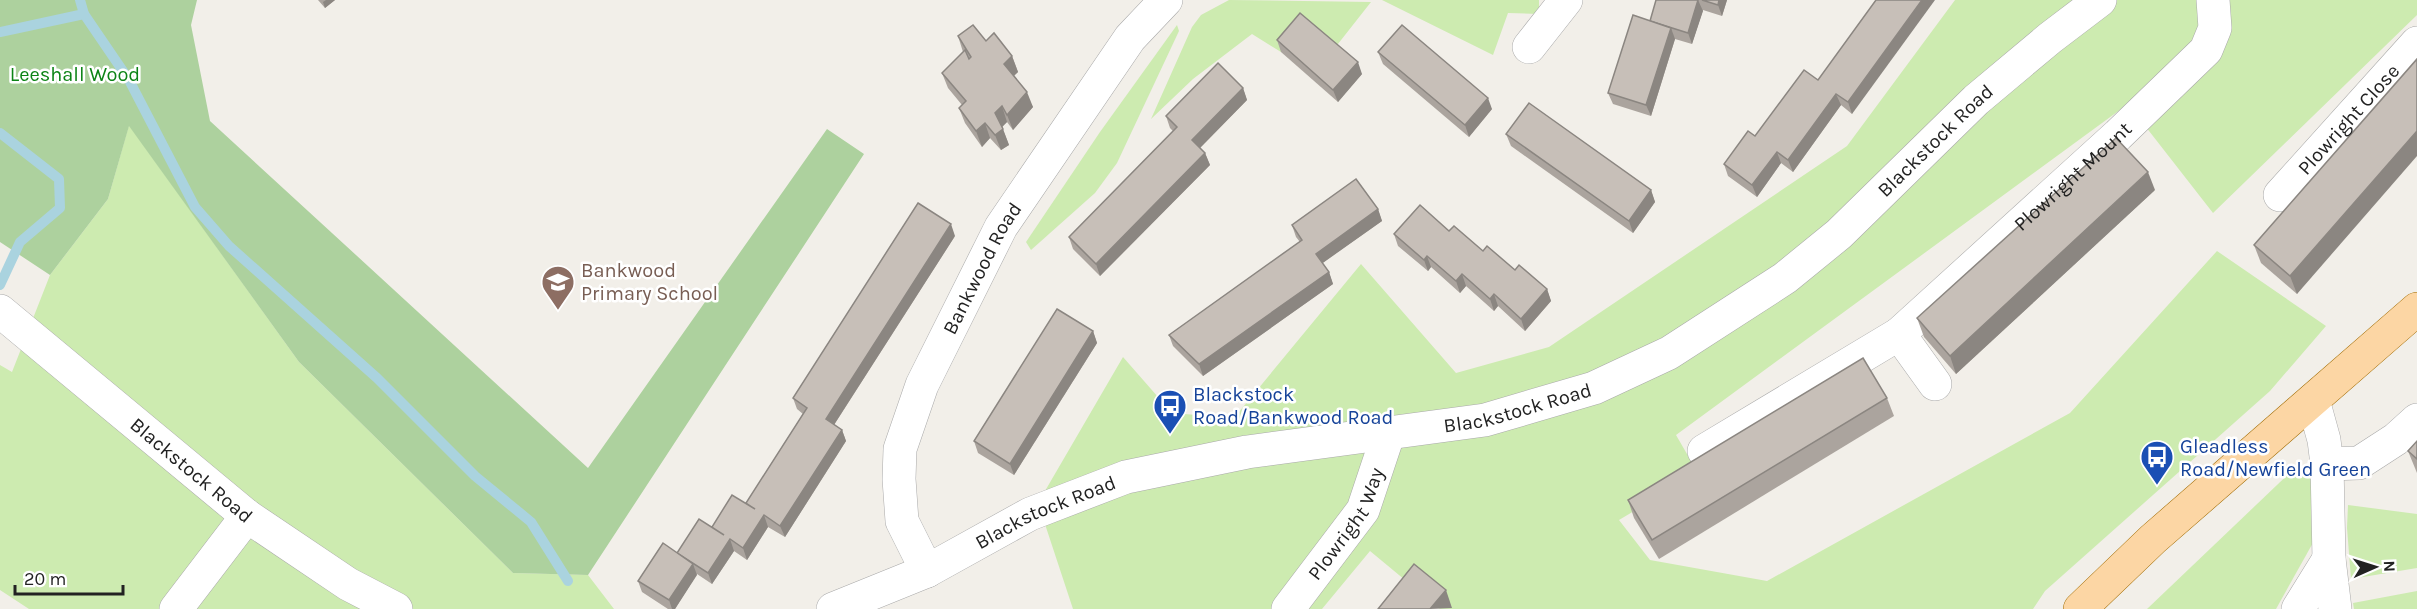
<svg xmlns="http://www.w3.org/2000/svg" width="2417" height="609" viewBox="0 0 2417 609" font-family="Karla,sans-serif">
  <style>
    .grass { fill: #cdebb0 }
    .forest { fill: #add19e }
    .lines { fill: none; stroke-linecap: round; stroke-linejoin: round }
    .stream { stroke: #aad3df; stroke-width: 10 }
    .minor-casing { stroke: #a9a9a9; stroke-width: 34 }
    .major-casing { stroke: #a06b00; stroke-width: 34 }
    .minor { stroke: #fff; stroke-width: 33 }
    .major { stroke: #fcd6a4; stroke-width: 33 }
    .wall { fill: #aba49e }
    .shaded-wall { fill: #8b8681 }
    .building { fill: #c7bfb8; stroke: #8b8681; stroke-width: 1.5 }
    .labels { text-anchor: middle; stroke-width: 5; stroke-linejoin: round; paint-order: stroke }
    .park-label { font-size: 20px; fill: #0c8416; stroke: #fff }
    .street-label { font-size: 20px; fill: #222; stroke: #fff }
    .education-label { font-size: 20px; fill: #785e54; stroke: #fff; text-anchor: start }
    .transit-label { font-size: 20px; fill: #164399; stroke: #fff; text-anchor: start }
  </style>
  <rect width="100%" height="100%" fill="#f2efe9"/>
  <g class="grass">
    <polygon points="1229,0 1371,2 1334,49 1305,24 1281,52 1252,34 1193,79 1151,119 1192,27 1201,15"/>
    <polygon points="1382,0 1539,0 1539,14 1508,13 1493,55"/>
    <polygon points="1955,0 2417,0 2417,15 2213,213 2128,104 1676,435 1698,473 1619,520 1650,560 1767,581 2070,413 2217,251 2326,326 2270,391 2045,591 2033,609 1440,609 1370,551 1322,609 1073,609 1038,503 1123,357 1172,413 1234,418 1361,264 1456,373 1549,347 1847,146"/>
    <polygon points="1177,25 1179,31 1117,163 1095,193 1031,250 1026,242 1100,132"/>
    <polygon points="129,125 299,362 513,573 588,575 614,609 29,609 0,590 0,365 12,372 50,275 108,199"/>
    <polygon points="2299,464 2312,481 2314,541 2276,609 2147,609"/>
    <polygon points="2348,505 2417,514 2417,568 2351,579 2347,528"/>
    <polygon points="2417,591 2417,609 2354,609 2353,603"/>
  </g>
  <polygon class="forest" points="0,0 197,0 191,25 210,121 588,468 827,129 864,154 588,575 513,573 299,362 129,126 108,199 50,275 0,242"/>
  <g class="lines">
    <g class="stream">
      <polyline points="84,14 129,80 195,207 229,246 377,378 475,476 531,522 568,581"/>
      <polyline points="0,32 84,14 80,0"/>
      <polyline points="0,133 59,179 60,208 20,242 0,285"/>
    </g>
    <g class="minor-casing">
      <g id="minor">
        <polyline points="1529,47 1566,0"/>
        <path id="s1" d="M 2280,195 L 2417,43"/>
        <path id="s2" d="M 0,311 L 247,516 L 348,584 L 396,609"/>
        <polyline points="1899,334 1935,384"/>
        <polyline points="2313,400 2324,440 2327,464 2329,559 2335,609"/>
        <path id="s3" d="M 1704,451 L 1899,334 L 2118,135 L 2206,50 L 2215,28 L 2213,0"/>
        <polyline points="2327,464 2359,463 2396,439 2417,420"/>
        <path id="s4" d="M 927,571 L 902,521 L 899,479 L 900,449 L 922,385 L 1001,227 L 1130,38 L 1166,0"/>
        <polyline points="176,609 247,516"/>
        <path id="s5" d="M 833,609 L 927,571 L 1030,514 L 1126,477 L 1247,452 L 1485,420 L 1594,388 L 1669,353 L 1785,278 L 1839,234 L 1976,100 L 2050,38 L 2100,0"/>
        <path id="s6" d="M 1288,609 L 1363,510 L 1389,432"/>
        <polyline points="2298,609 2329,559"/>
      </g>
    </g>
    <g class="major-casing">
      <polyline id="major" points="2080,609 2153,539 2417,309"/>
    </g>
    <use href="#minor" class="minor"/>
    <use href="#major" class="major"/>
  </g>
  <g class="wall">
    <polygon points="318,0 335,0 325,8"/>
    <polygon points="1656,0 1727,0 1722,16 1703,10 1692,44 1675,39 1651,116 1613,104 1608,93 1650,21"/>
    <polygon points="1876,0 1852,114 1841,105 1793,172 1781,163 1757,197 1728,176 1724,164 1818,80"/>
    <polygon points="958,36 986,41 1012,56 1018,72 1014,76 1033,107 1013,130 1007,122 1002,127 1009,145 1001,150 990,138 982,147 965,123 959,108 962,105 948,88 942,73 963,52"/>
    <polygon points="1277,40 1362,74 1338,102 1281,52"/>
    <polygon points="1378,52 1492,109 1469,137 1383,64"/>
    <polygon points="2417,59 2297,294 2261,263 2254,245"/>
    <polygon points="1243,88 1247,100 1200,148 1205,153 1210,165 1100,276 1073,249 1069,237 1173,131 1170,128 1166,116"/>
    <polygon points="1506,134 1651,190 1655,202 1633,233 1511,146"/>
    <polygon points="2155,190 1956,374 1924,337 1917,318"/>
    <polygon points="1378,209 1382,221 1322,263 1329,272 1333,284 1203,376 1173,346 1169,335 1300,242 1296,237 1292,225"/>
    <polygon points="1449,231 1547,289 1551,301 1525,331 1498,306 1494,311 1466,286 1460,293 1431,267 1428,271 1398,246 1394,234"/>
    <polygon points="955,236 834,425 842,430 846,441 785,537 768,527 747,560 734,551 712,584 697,574 675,609 668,609 642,592 638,581 746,503 803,414 797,409 793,398"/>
    <polygon points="1093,331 1097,343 1014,475 978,453 974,441"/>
    <polygon points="1887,398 1894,416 1659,559 1634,518 1628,500"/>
    <polygon points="2417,441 2417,473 2408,451"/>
  </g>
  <g class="shaded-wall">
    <polygon points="326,0 335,0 325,8 323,2"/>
    <polygon points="1698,0 1703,11 1692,44 1688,33"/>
    <polygon points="1719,0 1727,0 1722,16 1718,5"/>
    <polygon points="1922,0 1935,0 1852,114 1848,102"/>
    <polygon points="1671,28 1675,39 1651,116 1646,105"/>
    <polygon points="1012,56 1018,72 1010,79 1004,64"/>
    <polygon points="1358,62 1362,74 1338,102 1333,90"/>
    <polygon points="1243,88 1247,100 1196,152 1192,140"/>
    <polygon points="1027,92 1033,107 1013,130 1007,115"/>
    <polygon points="1836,94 1841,105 1793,172 1788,160"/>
    <polygon points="1488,98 1492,109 1469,137 1465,125"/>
    <polygon points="1002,106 1007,122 1001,128 995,113"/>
    <polygon points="985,123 990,138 982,147 976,131"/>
    <polygon points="1003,129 1009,145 1001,150 995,135"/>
    <polygon points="2417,131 2417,156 2297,294 2290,276"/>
    <polygon points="1777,152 1781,163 1757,197 1752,185"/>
    <polygon points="1205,153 1210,165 1100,276 1096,264"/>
    <polygon points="2148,172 2155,190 1956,374 1950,356"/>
    <polygon points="1651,190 1655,202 1633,233 1629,221"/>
    <polygon points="1378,209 1382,221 1320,265 1316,254"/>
    <polygon points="951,224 955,236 830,431 826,419"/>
    <polygon points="1427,256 1431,267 1428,271 1424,260"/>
    <polygon points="1329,272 1333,284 1203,376 1199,364"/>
    <polygon points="1462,274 1466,286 1460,293 1456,281"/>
    <polygon points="1547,289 1551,301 1525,331 1521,319"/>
    <polygon points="1494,294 1498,306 1494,311 1490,299"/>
    <polygon points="1093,331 1097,343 1014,475 1010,464"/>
    <polygon points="842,430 846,441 785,537 780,526"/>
    <polygon points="764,515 768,527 747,560 743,548"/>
    <polygon points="730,539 734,551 712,584 708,573"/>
    <polygon points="693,564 697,575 675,609 672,609 669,600"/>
    <polygon points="1446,590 1452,608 1430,609"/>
  </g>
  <g class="building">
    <polygon points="1656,0 1698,0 1688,33 1650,21"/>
    <polygon points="1702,0 1719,0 1718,5"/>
    <polygon points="1876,0 1922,0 1848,102 1836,94 1788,160 1777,152 1752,185 1724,164 1748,131 1755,136 1804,70 1818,80"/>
    <polygon points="1300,13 1358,62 1333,90 1277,40"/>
    <polygon points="1633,15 1671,28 1646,105 1608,93"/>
    <polygon points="973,25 986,41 994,33 1012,56 1004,64 1027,92 1007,115 1002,106 995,113 1003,129 995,135 985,123 976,131 959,108 966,101 942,73 965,50 969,59 971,57 958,36"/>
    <polygon points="1402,25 1488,98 1465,125 1378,52"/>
    <polygon points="2417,59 2417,131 2290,276 2254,245"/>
    <polygon points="1218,63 1243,88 1192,140 1205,153 1096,264 1069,237 1177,127 1166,116"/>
    <polygon points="1529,103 1651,190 1629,221 1506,134"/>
    <polygon points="2116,138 2148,172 1950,356 1917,318"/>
    <polygon points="1356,179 1378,209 1316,254 1329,272 1199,364 1169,335 1302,240 1292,225"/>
    <polygon points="918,203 951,224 826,419 842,430 780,526 764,515 743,548 730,539 708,573 677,553 699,519 724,535 712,527 732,495 755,509 746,503 807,408 793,398"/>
    <polygon points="1420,205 1449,231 1454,226 1483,251 1487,246 1515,270 1519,265 1547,289 1521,319 1494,294 1490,299 1462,274 1456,281 1427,256 1424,260 1394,234"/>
    <polygon points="1057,309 1093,331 1010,464 974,441"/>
    <polygon points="1863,358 1887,398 1652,540 1628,500"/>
    <polygon points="2417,441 2417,459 2408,451"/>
    <polygon points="663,543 693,564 669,600 638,581"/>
    <polygon points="1414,564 1446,590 1430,609 1378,609"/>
  </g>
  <defs>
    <g id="school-pin" transform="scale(1.725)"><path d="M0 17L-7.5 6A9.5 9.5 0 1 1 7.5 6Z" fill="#8d6e63" stroke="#fff"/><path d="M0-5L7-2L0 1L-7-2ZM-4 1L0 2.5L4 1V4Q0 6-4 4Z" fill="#fff"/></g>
    <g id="bus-pin" transform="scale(1.725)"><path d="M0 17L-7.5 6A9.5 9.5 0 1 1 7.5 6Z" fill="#1a4fb4" stroke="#fff"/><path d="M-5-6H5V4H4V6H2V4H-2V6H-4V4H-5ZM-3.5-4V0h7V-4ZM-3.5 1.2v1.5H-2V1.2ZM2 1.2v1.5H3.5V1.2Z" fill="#fff"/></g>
  </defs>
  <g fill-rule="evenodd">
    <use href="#school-pin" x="558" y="282"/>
    <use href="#bus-pin" x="1170" y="406"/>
    <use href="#bus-pin" x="2157" y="457"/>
  </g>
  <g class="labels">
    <g class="park-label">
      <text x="75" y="81">Leeshall Wood</text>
    </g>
    <g class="street-label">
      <text dy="7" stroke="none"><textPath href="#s1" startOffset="102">Plowright Close</textPath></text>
      <text dy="7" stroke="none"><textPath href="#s5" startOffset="1224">Blackstock Road</textPath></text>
      <text dy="7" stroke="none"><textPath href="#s3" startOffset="462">Plowright Mount</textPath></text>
      <text dy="7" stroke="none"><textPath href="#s4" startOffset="327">Bankwood Road</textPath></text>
      <text dy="7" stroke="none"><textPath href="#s5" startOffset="720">Blackstock Road</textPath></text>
      <text dy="7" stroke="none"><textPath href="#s2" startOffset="249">Blackstock Road</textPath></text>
      <text dy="7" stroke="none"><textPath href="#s5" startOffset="234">Blackstock Road</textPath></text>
      <text dy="7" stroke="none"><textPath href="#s6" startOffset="104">Plowright Way</textPath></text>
    </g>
    <g class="education-label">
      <text x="581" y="277">Bankwood<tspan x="581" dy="23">Primary School</tspan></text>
    </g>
    <g class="transit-label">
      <text x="1193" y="401">Blackstock<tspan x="1193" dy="23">Road/Bankwood Road</tspan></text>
      <text x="2180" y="453">Gleadless<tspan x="2180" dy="23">Road/Newfield Green</tspan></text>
    </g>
  </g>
  <g transform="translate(2375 567) rotate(87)" stroke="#ffffff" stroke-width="4.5" paint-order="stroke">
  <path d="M0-4.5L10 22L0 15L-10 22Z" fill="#222222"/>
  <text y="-9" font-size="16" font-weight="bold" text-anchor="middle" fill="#222222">N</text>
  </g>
  <path d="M15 585v9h108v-9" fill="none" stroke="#222222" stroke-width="3"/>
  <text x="24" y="585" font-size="18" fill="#222222" stroke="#ffffff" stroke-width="4.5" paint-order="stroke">20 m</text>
</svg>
